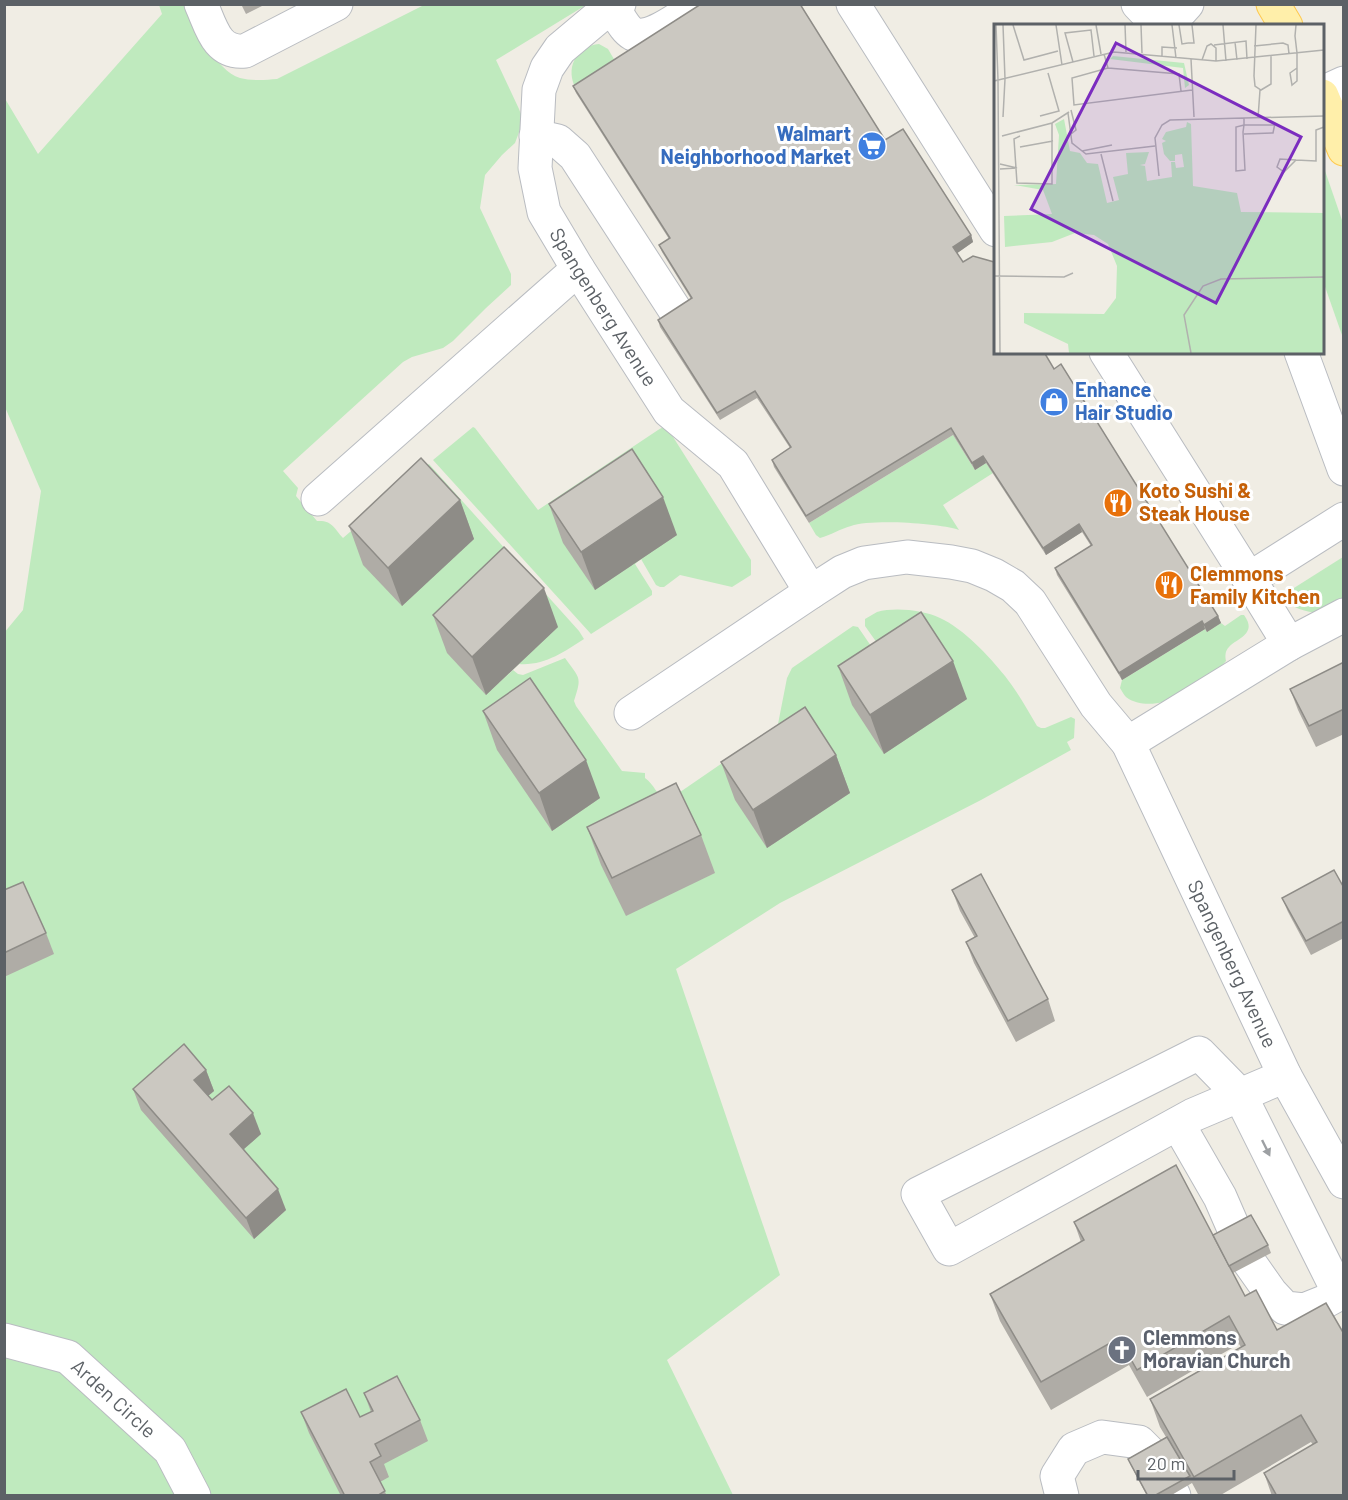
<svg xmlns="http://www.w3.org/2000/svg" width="1348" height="1500" viewBox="0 0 1348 1500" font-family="Barlow,sans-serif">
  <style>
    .green { fill: #bfeabe }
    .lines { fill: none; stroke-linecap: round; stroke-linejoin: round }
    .minor-casing { stroke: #b9bcc1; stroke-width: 35 }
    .major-casing { stroke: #fec94f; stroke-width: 35 }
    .minor { stroke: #fff; stroke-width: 33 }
    .major { stroke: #ffefaa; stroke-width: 33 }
    .wall { fill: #afaca6 }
    .shaded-wall { fill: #8e8c87 }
    .building { fill: #cbc8c1; stroke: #8e8c87; stroke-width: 1.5 }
    .oneway { fill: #9da0a3 }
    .labels { text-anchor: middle; stroke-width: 6; stroke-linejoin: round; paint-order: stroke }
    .shop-label { font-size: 20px; font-weight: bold; fill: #366cbe; stroke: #fff; text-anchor: end }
    .street-label { font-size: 20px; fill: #5c6166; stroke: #fff }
    .food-label { font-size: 20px; font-weight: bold; fill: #c56008; stroke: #fff; text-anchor: start }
    .worship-label { font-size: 20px; font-weight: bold; fill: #5b616d; stroke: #fff; text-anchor: start }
    .inset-road { fill: none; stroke: #b1b1ae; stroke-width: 1.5 }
    .view { fill: #7b2cbf; fill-opacity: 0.15; stroke: #7b2cbf; stroke-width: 3 }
    .inset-edge { fill: none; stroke: #5c6166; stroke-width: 3 }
  </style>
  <rect width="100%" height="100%" fill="#f0ede4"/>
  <g class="green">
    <path d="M 159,5 L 184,5 C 195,26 216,71 240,78 C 251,81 266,80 277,79 L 424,5 L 586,5 L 496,60 L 519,109 L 522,117 L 521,126 L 518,135 L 515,143 L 502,155 L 485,175 L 480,208 L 511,274 L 511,285 L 486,308 L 453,341 L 443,348 L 412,357 L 403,362 L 283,471 L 298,488 L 296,496 L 317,521 C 332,520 334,528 343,538 L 429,464 L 579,631 L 584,639 C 564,652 544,666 519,664 L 486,695 L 513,670 L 518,674 L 523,675 L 565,658 C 580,679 582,676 574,701 L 576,706 L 622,771 L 645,773 L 645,778 C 654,784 657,796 667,801 L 750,744 L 774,730 L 778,724 L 787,678 L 792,668 L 853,626 L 858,627 L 893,678 L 899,674 L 865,626 L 865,619 C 869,617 873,614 877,612 C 895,607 923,610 940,618 C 964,629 989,656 1005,676 C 1017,691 1027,709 1037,726 L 1041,728 L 1045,728 L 1071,717 L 1075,719 L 1074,738 L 1067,742 L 1071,750 L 981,800 L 780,903 L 676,969 L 780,1275 L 667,1360 L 733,1495 L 5,1495 L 4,633 L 23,610 L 41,491 L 5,407 L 4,97 L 38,154 L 162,14 Z"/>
    <path d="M 599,44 L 608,49 L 618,66 L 574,85 C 566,65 578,46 599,44 Z"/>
    <polygon points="1323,165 1343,223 1343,338 1323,281"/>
    <polygon points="473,427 475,428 538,510 658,430 663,427 668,429 751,560 751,575 732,587 680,575 664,587 660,587 656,585 641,559 635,564 652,591 652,595 591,634 433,460"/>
    <path d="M 953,435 L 975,470 L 986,463 L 993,473 L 943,505 L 959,530 C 938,523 871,519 851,526 C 840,529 831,535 820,538 L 816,535 L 809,523 Z"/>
    <path d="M 1343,557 L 1343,598 L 1319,613 C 1306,612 1292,608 1282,599 L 1283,596 L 1286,593 Z"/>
    <path d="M 1241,615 L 1244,615 C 1258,634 1237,638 1229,647 C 1225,651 1225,656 1226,661 L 1219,669 L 1163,702 C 1152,705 1136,705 1126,697 C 1124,695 1122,691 1120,688 L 1122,680 L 1205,629 L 1207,632 L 1221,623 L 1225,626 Z"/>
  </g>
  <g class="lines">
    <g class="minor-casing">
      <g id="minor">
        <path d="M 201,4 C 211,26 216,54 245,51 L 336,4"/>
        <path id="s1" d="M 619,4 L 597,18 L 560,49 L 547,68 L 539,90 L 535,168 L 544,212 L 578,269 L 669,411 L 733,464 L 811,592"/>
        <polyline points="853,4 996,230"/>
        <polyline points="1138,4 1159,26"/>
        <path d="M 613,8 C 619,16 624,29 633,34 C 649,42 686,13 700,4"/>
        <polyline points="1167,26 1187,4"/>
        <polyline points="1322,93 1344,83"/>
        <polyline points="536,136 558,141 575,156 675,310"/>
        <polyline points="1106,352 1249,579 1289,644"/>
        <polyline points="1301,352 1344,469"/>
        <polyline points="318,499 578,269"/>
        <polyline points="1249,579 1344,519"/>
        <path id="s2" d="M 631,713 L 811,592 L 842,572 L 864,563 L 907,557 L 951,562 L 972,566 L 994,575 L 1013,586 L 1030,602 L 1096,705 L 1128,743 L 1285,1076 L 1344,1182"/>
        <polyline points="1128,743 1289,644 1344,615"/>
        <polyline points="1285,1076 1193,1115 949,1249 918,1194 1199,1053 1240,1095 1339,1293"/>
        <polyline points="1178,1124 1220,1197 1247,1259 1271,1293 1285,1308 1304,1310 1324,1302 1344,1291"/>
        <path id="s3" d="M 4,1340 L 68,1357 L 170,1450 L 194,1496"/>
        <polyline points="1062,1496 1057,1476 1074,1449 1102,1437 1139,1442 1153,1456 1174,1496"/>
      </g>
    </g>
    <g class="major-casing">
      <g id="major">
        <polyline points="1273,4 1286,26"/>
        <polyline points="1322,96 1344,149"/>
      </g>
    </g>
    <use href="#minor" class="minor"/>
    <use href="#major" class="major"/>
  </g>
  <g class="wall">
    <polygon points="241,4 266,4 246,14"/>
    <polygon points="573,86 885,140 971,235 973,242 957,253 996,352 1049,352 1046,356 1054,369 1218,616 1221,623 1207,632 1205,629 1122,680 1057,575 1055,568 1091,546 1082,532 1046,555 986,463 975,470 953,435 809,523 774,467 772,460 790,448 757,398 720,420 660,327 658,320 691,299 662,252 659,245 669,239 576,93"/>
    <polygon points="460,500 474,539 402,606 363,565 349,526"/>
    <polygon points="549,504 677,535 595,590 563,543"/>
    <polygon points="433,615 558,627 486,695 447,653"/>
    <polygon points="1344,662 1344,734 1316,747 1298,710 1290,689"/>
    <polygon points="838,666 967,699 884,754 852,705"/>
    <polygon points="483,711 600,798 552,831 497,750"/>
    <polygon points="836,755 850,793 767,848 735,800 721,762"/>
    <polygon points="587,827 701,835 715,873 626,916 601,865"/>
    <polygon points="1344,888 1344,938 1311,955 1288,912 1282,898"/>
    <polygon points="4,890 46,933 54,954 4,977"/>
    <polygon points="952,890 1048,999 1055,1021 1016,1042 974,963 966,942 975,938 960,911"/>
    <polygon points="206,1070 214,1091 208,1096 212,1100 261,1134 244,1149 286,1210 254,1239 141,1110 133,1089"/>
    <polygon points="1074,1222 1213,1235 1268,1245 1271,1253 1233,1273 1344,1496 1272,1496 1264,1473 1313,1445 1311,1442 1219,1496 1199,1496 1192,1483 1170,1496 1147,1496 1131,1466 1128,1459 1166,1437 1160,1427 1150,1399 1241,1347 1239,1344 1147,1397 1129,1365 1051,1410 1000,1321 990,1294 1081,1242"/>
    <polygon points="364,1393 420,1420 428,1441 384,1464 389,1477 380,1482 387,1496 341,1496 309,1433 301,1412 360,1417 371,1412"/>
  </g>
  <g class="shaded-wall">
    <polygon points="971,235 973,242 956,254 953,247"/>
    <polygon points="983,456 986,463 975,470 972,463"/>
    <polygon points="663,497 677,535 595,590 581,552"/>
    <polygon points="460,500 474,539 402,606 388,568"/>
    <polygon points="1079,524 1082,532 1046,555 1043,548"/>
    <polygon points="544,588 558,627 486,695 472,657"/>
    <polygon points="1218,616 1221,623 1207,632 1204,625"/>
    <polygon points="1202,621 1205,629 1122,680 1119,673"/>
    <polygon points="953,661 967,699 884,754 870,715"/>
    <polygon points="836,755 850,793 767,848 753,810"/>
    <polygon points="586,760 600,798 552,831 539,793"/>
    <polygon points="206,1070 214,1091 202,1101 194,1080"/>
    <polygon points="253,1113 261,1134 237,1155 230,1134"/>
    <polygon points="278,1189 286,1210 254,1239 246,1218"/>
  </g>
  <g class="building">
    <polygon points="701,4 800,4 885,140 903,129 971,235 953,247 963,262 973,256 994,262 996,265 996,352 1044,352 1054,369 1061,364 1218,616 1204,625 1202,621 1119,673 1055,568 1092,545 1079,524 1043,548 983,456 972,463 951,428 806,516 772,460 791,447 755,391 717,413 658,320 692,298 659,245 670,238 573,86"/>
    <polygon points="632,449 663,497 581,552 549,504"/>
    <polygon points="421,458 460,500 388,568 349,526"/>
    <polygon points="504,547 544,588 472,657 433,615"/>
    <polygon points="921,612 953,661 870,715 838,666"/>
    <polygon points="1344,662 1344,709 1309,726 1290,689"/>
    <polygon points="530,678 586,760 539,793 483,711"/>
    <polygon points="805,707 836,755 753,810 721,762"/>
    <polygon points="676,783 701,835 612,878 587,827"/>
    <polygon points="1334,870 1344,888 1344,921 1306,941 1282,898"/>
    <polygon points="981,874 1048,999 1008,1021 966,942 977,936 952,890"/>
    <polygon points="23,882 46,933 4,953 4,890"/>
    <polygon points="184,1044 206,1070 194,1080 212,1100 229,1086 253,1113 230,1134 278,1189 246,1218 133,1089"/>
    <polygon points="1176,1165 1245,1296 1256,1290 1277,1330 1326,1303 1344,1334 1344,1496 1277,1496 1264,1473 1317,1442 1301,1415 1194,1477 1150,1399 1245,1345 1229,1316 1137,1370 1119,1338 1041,1382 990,1294 1084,1240 1074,1222"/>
    <polygon points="1251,1215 1268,1245 1229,1266 1213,1235"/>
    <polygon points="397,1376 420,1420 375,1444 381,1456 370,1462 385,1491 377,1496 345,1496 301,1412 346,1389 360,1417 373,1411 364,1393"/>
    <polygon points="1167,1437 1190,1476 1154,1496 1148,1496 1128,1459"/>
  </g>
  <defs><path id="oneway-solid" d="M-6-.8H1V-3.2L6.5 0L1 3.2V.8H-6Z" transform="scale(1.5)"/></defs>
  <use class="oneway" href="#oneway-solid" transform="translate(1266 1148) rotate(64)"/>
  <defs>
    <g id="supermarket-disc" transform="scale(1.5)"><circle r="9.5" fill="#3f7fe0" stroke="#fff"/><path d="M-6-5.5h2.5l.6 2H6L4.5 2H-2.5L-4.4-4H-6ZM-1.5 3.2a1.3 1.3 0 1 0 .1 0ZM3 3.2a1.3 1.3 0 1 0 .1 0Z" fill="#fff"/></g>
    <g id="shop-disc" transform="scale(1.5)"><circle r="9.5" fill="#3f7fe0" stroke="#fff"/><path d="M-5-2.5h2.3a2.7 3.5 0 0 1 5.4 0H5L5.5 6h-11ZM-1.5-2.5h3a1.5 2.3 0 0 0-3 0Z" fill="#fff"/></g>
    <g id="restaurant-disc" transform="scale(1.5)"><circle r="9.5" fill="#e8710a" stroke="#fff"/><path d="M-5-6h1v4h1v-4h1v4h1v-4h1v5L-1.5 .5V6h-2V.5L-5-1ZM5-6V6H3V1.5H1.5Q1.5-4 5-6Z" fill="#fff"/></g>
    <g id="church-disc" transform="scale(1.5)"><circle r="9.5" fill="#6b7280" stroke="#fff"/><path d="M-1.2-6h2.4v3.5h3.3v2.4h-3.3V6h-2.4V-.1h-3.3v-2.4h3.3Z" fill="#fff"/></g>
  </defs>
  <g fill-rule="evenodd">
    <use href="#supermarket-disc" x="872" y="146"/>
    <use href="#shop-disc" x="1054" y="402"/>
    <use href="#restaurant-disc" x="1118" y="503"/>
    <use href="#restaurant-disc" x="1169" y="585"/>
    <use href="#church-disc" x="1122" y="1350"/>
  </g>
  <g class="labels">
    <g class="shop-label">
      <text x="851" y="141">Walmart<tspan x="851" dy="23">Neighborhood Market</tspan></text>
      <text x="1075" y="397" text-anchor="start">Enhance<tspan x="1075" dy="23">Hair Studio</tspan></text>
    </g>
    <g class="street-label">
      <text dy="7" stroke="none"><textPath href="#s1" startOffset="356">Spangenberg Avenue</textPath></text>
      <text dy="7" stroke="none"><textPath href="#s2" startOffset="872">Spangenberg Avenue</textPath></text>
      <text dy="7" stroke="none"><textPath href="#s3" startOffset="128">Arden Circle</textPath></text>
    </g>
    <g class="food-label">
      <text x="1139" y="498">Koto Sushi &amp;<tspan x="1139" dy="23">Steak House</tspan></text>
      <text x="1190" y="581">Clemmons<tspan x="1190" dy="23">Family Kitchen</tspan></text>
    </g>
    <g class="worship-label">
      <text x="1143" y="1345">Clemmons<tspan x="1143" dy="23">Moravian Church</tspan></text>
    </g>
  </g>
  <g transform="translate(994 24)">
    <rect width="330" height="330" fill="#f0ede4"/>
    <path d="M 119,32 L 190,39 L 195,61 L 191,64 L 189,44 L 116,35 ZM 70,95 L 76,127 L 86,129 L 93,139 L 104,140 L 113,179 L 125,176 L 119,153 L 134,150 L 132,129 L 155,128 L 151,140 L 146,141 L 151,142 L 153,157 L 178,153 L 177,138 L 181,138 L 182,144 L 190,143 L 188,130 L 181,131 L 181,137 L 176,137 L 170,130 L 168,119 L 172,117 L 168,115 L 172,108 L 192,103 L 193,98 L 197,100 L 199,162 L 243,169 L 247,188 L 330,189 L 330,329 L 75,329 L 74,320 L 30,299 L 30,289 L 110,290 L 122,274 L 123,242 L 114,220 L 100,211 L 81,209 L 58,218 L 11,223 L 10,192 L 58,190 L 49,166 L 20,161 L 62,160 L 65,111 L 61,100 Z" fill="#bfeabe"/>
    <path class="inset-road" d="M 2,1 L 4,56M 9,1 L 11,55M 19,1 L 30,36 L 64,27M 62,1 L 68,41M 102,1 L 107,30M 131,1 L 132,28M 147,1 L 148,29M 178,1 L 182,34M 185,1 L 188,20 L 194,19M 229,1 L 232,37M 262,1 L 260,52 L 261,62 L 267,66 L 277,60 L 277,32M 302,1 L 301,12 L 303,29 L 303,57 L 298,61 L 296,49 L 303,44M 241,18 L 243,36M 194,19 L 200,19 L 198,1M 220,21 L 252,17 L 253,35M 260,22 L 289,19 L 294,21 L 295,30M 110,30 L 114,44 L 78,54 L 80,81 L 198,66M 168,32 L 168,23 L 183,24M 197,35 L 200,93M 208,36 L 213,22 L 217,20 L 222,24 L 222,37M 79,38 L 71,9 L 97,6 L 100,32M 114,44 L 185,50 L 187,67M 4,56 L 6,329M 0,57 L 120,28 L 222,37 L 330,26M 74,89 L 78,119 L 92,130 L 161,122M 46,92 L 65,87 L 54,49M 9,93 L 11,55M 250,94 L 250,101 L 249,108 L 251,146 L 242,147 L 242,103 L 250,101 L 281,101M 264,94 L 266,66M 77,110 L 82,106 L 77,86M 250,110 L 279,109 L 281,99M 8,112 L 58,99 L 75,88M 26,112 L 20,115 L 23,159 L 58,160 L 58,99M 26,123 L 59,117M 88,127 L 118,121M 107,130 L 119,177M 302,136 L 286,135 L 283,143 L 290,148 L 302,136 L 322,137 L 322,106 L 330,103M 6,145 L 23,144 L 6,140M 165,152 L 161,114 L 168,101 L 176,96 L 330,92M 0,252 L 70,253 L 79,249M 197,329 L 190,291 L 209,262 L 227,255 L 330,253"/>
    <path class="view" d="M 122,19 L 307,113 L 222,279 L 37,185 Z"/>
    <rect width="330" height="330" class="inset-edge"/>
  </g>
  <rect width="1348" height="1500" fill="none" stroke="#5c6166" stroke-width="12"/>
  <path d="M1138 1470v9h96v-9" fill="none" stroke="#5c6166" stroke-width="3"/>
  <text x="1147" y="1470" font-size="18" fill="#5c6166" stroke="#ffffff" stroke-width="4.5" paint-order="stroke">20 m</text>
</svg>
